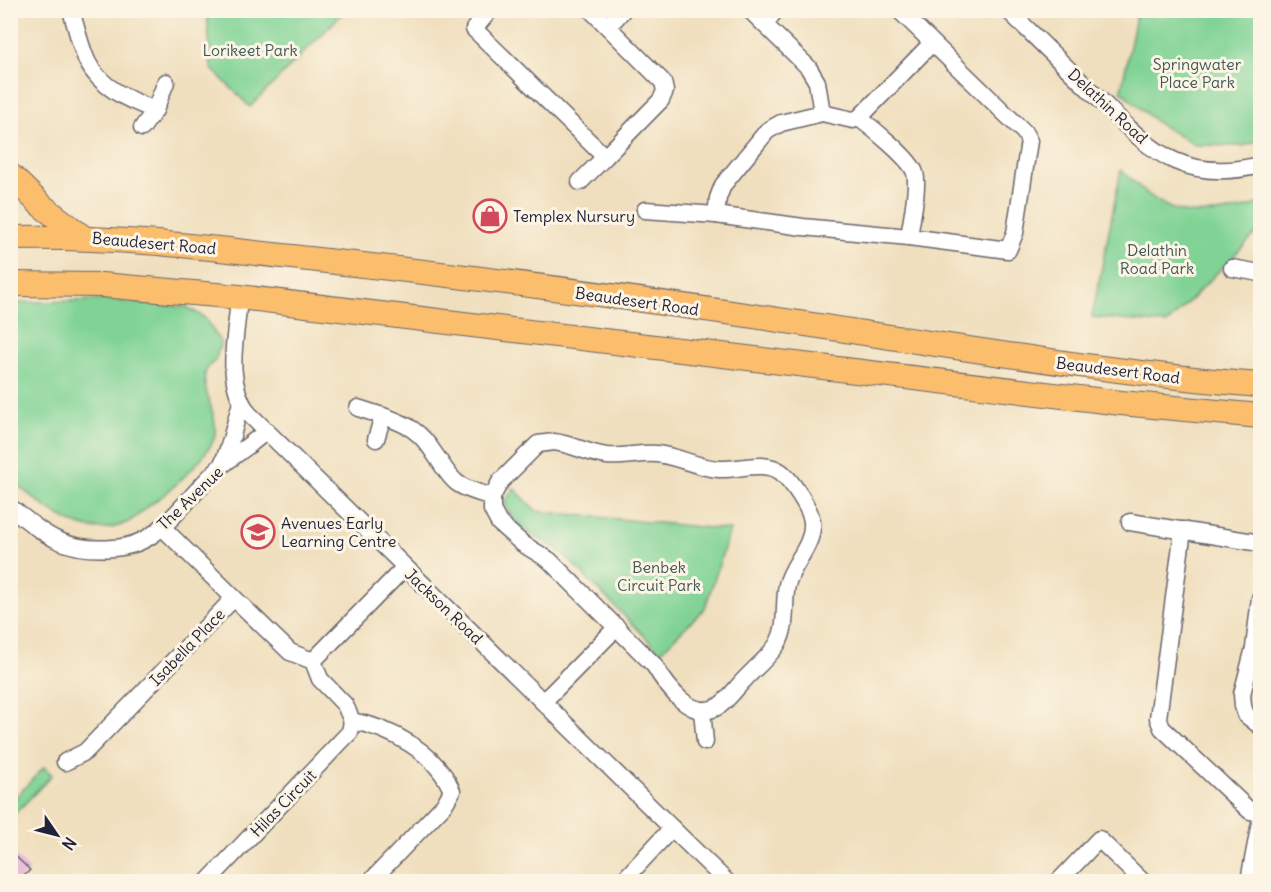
<svg xmlns="http://www.w3.org/2000/svg" width="1271" height="892" viewBox="0 0 1271 892" font-family="Delius,sans-serif">
  <style>
    .green { fill: #80d395; stroke: #517a68; stroke-width: 1.5 }
    .building { fill: #e0abd8 }
    .lines { fill: none; stroke-linecap: round; stroke-linejoin: round }
    .minor-casing { stroke: #6a6469; stroke-width: 19 }
    .highway-casing { stroke: #6a6469; stroke-width: 26 }
    .minor { stroke: #fff; stroke-width: 16 }
    .highway { stroke: #fabe6d; stroke-width: 24 }
    .labels { text-anchor: middle; stroke-width: 6; stroke-linejoin: round; paint-order: stroke }
    .park-label { font-size: 16px; fill: #3e5756; stroke: #fcf5e5 }
    .street-label { font-size: 16px; fill: #22223b; stroke: #fcf5e5 }
    .poi-label { font-size: 16px; fill: #22223b; stroke: #fcf5e5; text-anchor: start }
  </style>
  <rect width="100%" height="100%" fill="#fcf5e5"/>
  <filter id="ink" filterUnits="userSpaceOnUse"><feTurbulence type="fractalNoise" baseFrequency=".0167" numOctaves="2"/><feDisplacementMap in="SourceGraphic" scale="12" xChannelSelector="R" yChannelSelector="G"/><feConvolveMatrix kernelMatrix="1 2 1 2 8 2 1 2 1" color-interpolation-filters="sRGB"/></filter>
  <filter id="wash" filterUnits="userSpaceOnUse"><feTurbulence type="fractalNoise" baseFrequency=".008" numOctaves="4" result="noise"/><feDisplacementMap in="SourceGraphic" scale="24" xChannelSelector="R" yChannelSelector="G"/><feGaussianBlur stdDeviation="1.35" result="paint"/><feColorMatrix in="noise" values="0 0 0 0 0 0 0 0 0 0 0 0 0 0 0 0 0 1.4 0 .05"/><feComposite in="paint" operator="in"/></filter>
  <g filter="url(#wash)">
    <rect width="100%" height="100%" fill="#f0dfbe"/>
    <g class="green">
      <polygon points="207,11 207,10 345,11 250,107 211,68"/>
      <polygon points="1137,11 1260,11 1260,141 1243,146 1195,145 1157,123 1121,91"/>
      <path d="M 1121,170 C 1137,185 1153,201 1173,209 C 1195,218 1239,212 1260,203 L 1260,229 L 1167,324 L 1092,317 Z"/>
      <path d="M 104,300 L 187,307 L 205,318 L 221,343 L 215,361 C 187,376 225,417 213,441 C 205,458 173,489 157,500 C 146,507 139,516 128,522 C 83,545 43,505 11,480 L 10,303 Z"/>
      <path d="M 514,488 L 536,511 L 730,530 L 705,608 L 660,652 L 563,554 C 542,537 512,531 505,502 Z"/>
      <polygon points="44,767 52,775 11,818 11,802"/>
    </g>
    <g id="blocks">
      <polygon class="building" points="10,851 30,870 18,882 10,882"/>
    </g>
  </g>
  <g filter="url(#ink)">
    <use href="#blocks" fill-opacity="0" stroke="#6a6469" stroke-width="1.5"/>
    <g class="lines">
      <g class="minor-casing">
        <g id="minor">
          <path d="M 71,10 C 76,27 80,45 87,61 C 100,88 129,100 155,110"/>
          <polyline points="490,10 474,29 605,157 661,100 665,91 663,82 591,10"/>
          <polyline points="750,10 764,24"/>
          <polyline points="776,10 764,24 808,67 817,82 822,113"/>
          <path d="M 1008,10 C 1037,39 1067,68 1097,97 C 1121,120 1144,147 1175,161 C 1202,173 1232,172 1260,165"/>
          <polyline points="608,27 623,10"/>
          <path d="M 859,118 C 871,127 911,159 915,173 C 919,186 911,222 909,237 L 1008,250 L 1015,233 L 1029,141 L 1024,132 L 901,12"/>
          <polyline points="142,128 155,110 166,82"/>
          <polyline points="580,182 605,157"/>
          <polyline points="645,210 716,215 803,227 909,237"/>
          <polyline points="716,215 718,198 723,185 767,131 781,123 822,113 853,120 859,118 932,43"/>
          <polyline points="1232,268 1260,273"/>
          <path d="M 239,297 C 237,336 223,378 248,413 L 727,882"/>
          <polyline points="358,408 383,416 376,439"/>
          <path d="M 383,416 C 407,424 420,431 434,453 C 442,464 447,475 457,483 C 466,490 481,493 492,497"/>
          <path d="M 554,442 C 572,444 589,454 607,456 C 624,458 641,452 657,454 C 678,456 698,468 719,469 C 739,470 764,460 781,472 C 791,480 811,509 812,522 C 814,546 792,563 787,585 C 783,604 788,625 778,643 C 771,655 754,669 744,680 C 736,688 728,700 719,706 C 691,723 666,685 654,665 L 549,560 L 523,544 L 499,523 L 492,510 L 492,497 L 500,482 L 538,444 Z"/>
          <path d="M 222,464 C 232,444 234,424 241,403"/>
          <path d="M 10,507 C 47,536 64,552 113,548 C 132,547 148,540 162,527 C 183,509 199,486 219,468 C 234,455 251,445 266,431"/>
          <polyline points="1130,522 1260,543"/>
          <polyline points="1183,530 1158,718 1162,728 1250,811 1260,813"/>
          <path d="M 234,598 L 290,652 L 313,661 L 320,679 L 345,705 L 352,721 C 391,728 437,753 452,791 L 444,805 L 370,882"/>
          <polyline points="1260,598 1254,648 1242,694 1243,706 1246,715 1260,726"/>
          <polyline points="313,661 405,567"/>
          <polyline points="543,702 617,627"/>
          <polyline points="702,711 705,742"/>
          <polyline points="65,762 85,752 234,598 162,527"/>
          <polyline points="1250,875 1260,823"/>
          <polyline points="207,882 346,736 350,732 352,721"/>
          <polyline points="622,882 672,828"/>
          <polyline points="1058,882 1099,839 1143,882"/>
        </g>
      </g>
      <g class="highway-casing">
        <g id="highway">
          <polyline points="10,175 42,206 84,238"/>
          <path d="M 10,238 C 123,235 233,251 345,263 C 481,278 617,296 753,316 C 922,341 1090,371 1260,385"/>
          <polyline points="10,284 102,285 239,297 1121,403 1260,416"/>
        </g>
      </g>
      <use href="#minor" class="minor"/>
      <use href="#highway" class="highway"/>
    </g>
  </g>
  <defs>
    <g id="shop-ring" transform="scale(1.725)"><circle r="9.5" fill="#fcf5e5" stroke="#d1495b" stroke-width="1.5"/><path d="M-5-2.5h2.3a2.7 3.5 0 0 1 5.4 0H5L5.5 6h-11ZM-1.5-2.5h3a1.5 2.3 0 0 0-3 0Z" fill="#d1495b"/></g>
    <g id="school-ring" transform="scale(1.725)"><circle r="9.5" fill="#fcf5e5" stroke="#d1495b" stroke-width="1.5"/><path d="M0-5L7-2L0 1L-7-2ZM-4 1L0 2.5L4 1V4Q0 6-4 4Z" fill="#d1495b"/></g>
  </defs>
  <g fill-rule="evenodd">
    <use href="#shop-ring" x="490" y="216"/>
    <use href="#school-ring" x="258" y="532"/>
  </g>
  <g class="labels">
    <g class="park-label">
      <text x="250" y="56">Lorikeet Park</text>
      <text x="1197" y="70">Springwater<tspan x="1197" dy="18">Place Park</tspan></text>
      <text x="1157" y="256">Delathin<tspan x="1157" dy="18">Road Park</tspan></text>
      <text x="659" y="573">Benbek<tspan x="659" dy="18">Circuit Park</tspan></text>
    </g>
    <g class="street-label">
      <text transform="translate(1108 106) rotate(43)" y="6">Delathin Road</text>
      <text transform="translate(154 243) rotate(5)" y="6">Beaudesert Road</text>
      <text transform="translate(637 301) rotate(8)" y="6">Beaudesert Road</text>
      <text transform="translate(1118 370) rotate(7)" y="6">Beaudesert Road</text>
      <text transform="translate(190 498) rotate(-44)" y="6">The Avenue</text>
      <text transform="translate(444 606) rotate(44)" y="6">Jackson Road</text>
      <text transform="translate(187 647) rotate(-46)" y="6">Isabella Place</text>
      <text transform="translate(283 803) rotate(-46)" y="6">Hilas Circuit</text>
    </g>
    <g class="poi-label">
      <text x="513" y="222">Templex Nursury</text>
      <text x="281" y="529">Avenues Early<tspan x="281" dy="18">Learning Centre</tspan></text>
    </g>
  </g>
  <rect width="1271" height="892" fill="none" stroke="#fcf5e5" stroke-width="36"/>
  <g transform="translate(57 835) rotate(125)" stroke="#fcf5e5" stroke-width="4.5" paint-order="stroke">
  <path d="M0-4.5L10 22L0 15L-10 22Z" fill="#22223b"/>
  <text y="-9" font-size="16" font-weight="bold" text-anchor="middle" fill="#22223b">N</text>
  </g>
</svg>
